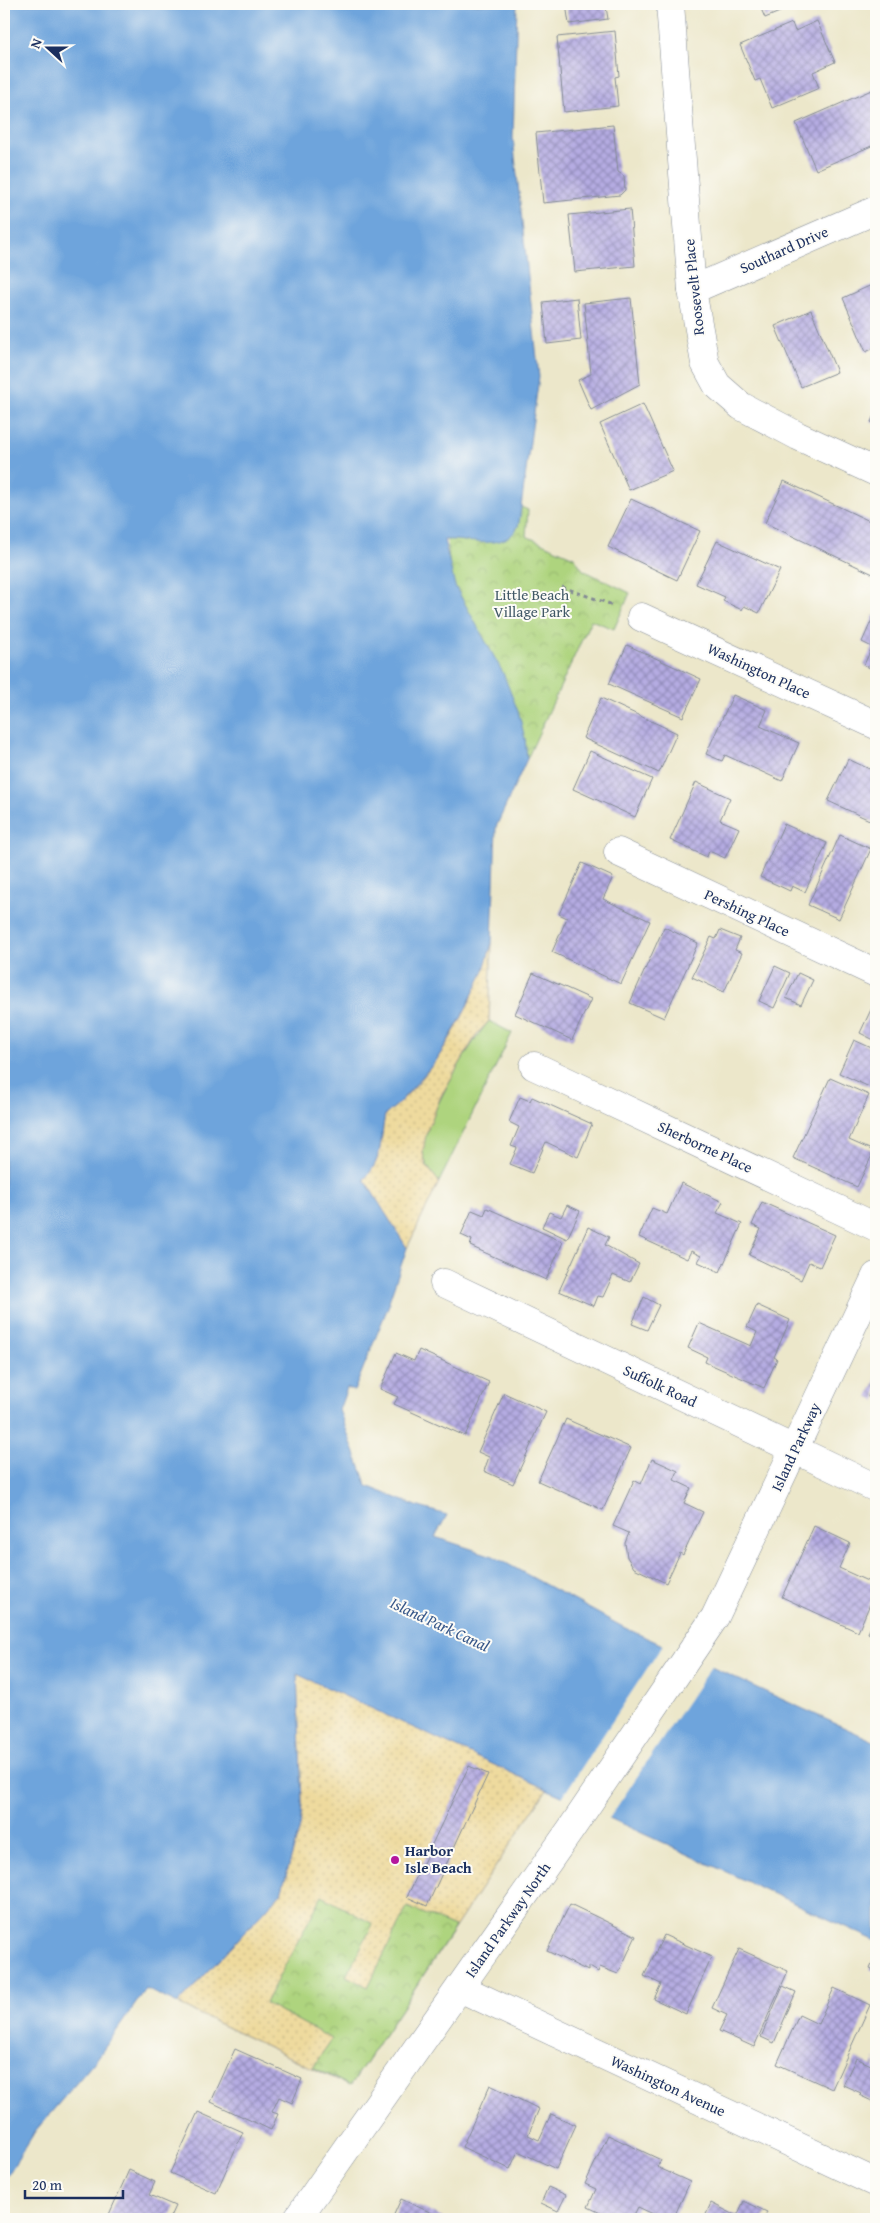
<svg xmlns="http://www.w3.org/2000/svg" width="880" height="2223" viewBox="0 0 880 2223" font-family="'Gentium Book Plus',serif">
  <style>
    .green { fill: #aed47e; stroke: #64826e }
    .sand { fill: url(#sand-dots); stroke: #84847e }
    .park { fill: url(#park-crowns); stroke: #64826e }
    .water { fill: #6ea4dc; stroke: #446a9d }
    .pier { fill: #ece7ca }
    .building { fill: url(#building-cross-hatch) }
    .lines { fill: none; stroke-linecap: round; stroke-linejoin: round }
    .street-casing { stroke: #848b94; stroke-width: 29 }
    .secondary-casing { stroke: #848b94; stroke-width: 29 }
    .path { stroke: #848b94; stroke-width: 3; stroke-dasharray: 4 4; stroke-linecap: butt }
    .street { stroke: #fff; stroke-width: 28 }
    .secondary { stroke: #fff; stroke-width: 28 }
    .poi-dot { fill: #b5179e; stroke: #fdfcf7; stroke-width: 2 }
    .labels { text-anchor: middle; stroke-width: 4; stroke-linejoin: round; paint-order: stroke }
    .street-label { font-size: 15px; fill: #1b2f5e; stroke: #fdfcf7 }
    .park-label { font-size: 15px; fill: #405866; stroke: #fdfcf7 }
    .poi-label { font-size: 15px; font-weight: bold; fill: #1b2f5e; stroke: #fdfcf7; text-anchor: start }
    .water-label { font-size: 16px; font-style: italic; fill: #38588a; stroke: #fdfcf7 }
  </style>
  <defs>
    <pattern id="sand-dots" width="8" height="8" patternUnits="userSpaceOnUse" patternTransform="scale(1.25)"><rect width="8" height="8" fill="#eeda9e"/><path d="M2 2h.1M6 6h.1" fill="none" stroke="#ccbb8a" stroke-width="1.8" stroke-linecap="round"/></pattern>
    <pattern id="park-crowns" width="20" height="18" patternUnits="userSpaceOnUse" patternTransform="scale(1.25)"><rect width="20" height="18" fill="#aed47e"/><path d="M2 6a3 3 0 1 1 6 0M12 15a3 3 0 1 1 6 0" fill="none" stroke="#95b66f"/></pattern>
    <pattern id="building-cross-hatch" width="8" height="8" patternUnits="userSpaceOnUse" patternTransform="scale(1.25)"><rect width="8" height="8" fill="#b5ace2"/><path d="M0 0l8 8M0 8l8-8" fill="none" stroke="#928cba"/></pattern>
  </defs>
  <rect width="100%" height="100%" fill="#fdfcf7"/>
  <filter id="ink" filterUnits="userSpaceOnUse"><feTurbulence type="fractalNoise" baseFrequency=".02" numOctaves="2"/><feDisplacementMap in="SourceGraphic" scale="10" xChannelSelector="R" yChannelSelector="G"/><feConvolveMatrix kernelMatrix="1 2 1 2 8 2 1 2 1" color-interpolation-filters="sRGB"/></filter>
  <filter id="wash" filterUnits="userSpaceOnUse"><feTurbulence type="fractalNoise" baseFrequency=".0096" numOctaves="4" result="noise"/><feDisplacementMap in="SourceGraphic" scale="20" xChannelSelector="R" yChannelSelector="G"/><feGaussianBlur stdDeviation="1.12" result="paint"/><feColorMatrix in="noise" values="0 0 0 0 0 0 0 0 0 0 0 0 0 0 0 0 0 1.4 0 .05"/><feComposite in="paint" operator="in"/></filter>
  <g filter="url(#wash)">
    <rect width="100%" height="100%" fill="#ece7ca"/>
    <path class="green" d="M 489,1021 L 512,1033 L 439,1182 C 433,1174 424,1164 423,1153 C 421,1124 470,1043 489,1021 Z"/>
    <g class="sand">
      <path d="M 492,943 L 489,1021 L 477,1034 L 441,1096 L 426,1134 L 423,1153 L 426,1165 L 439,1182 L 407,1248 L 364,1179 C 383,1161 380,1138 385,1115 C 438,1073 472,1007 492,943 Z"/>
      <polygon points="297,1674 547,1789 350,2086 178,2004 281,1893 300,1827 302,1804"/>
    </g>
    <g class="park">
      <path d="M 521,507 L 528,510 L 526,536 L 574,557 L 583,570 L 630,593 L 614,629 L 591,620 L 527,759 L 525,739 L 503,673 L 455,586 L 450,570 L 447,539 C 466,541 501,546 516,530 C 520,524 520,514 521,507 Z"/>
      <polygon points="322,1896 373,1924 346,1976 368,1987 407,1907 455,1927 350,2086 313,2067 332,2039 265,2003"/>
    </g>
    <path class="water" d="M 4,4 L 517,4 L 513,138 L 539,377 L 521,507 C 520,513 520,520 518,526 C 506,553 465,538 444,540 L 455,586 L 503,673 L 519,714 L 525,739 L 527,759 L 496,827 L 492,943 L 483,973 L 460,1020 L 436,1061 L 398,1104 L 385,1115 C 380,1138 383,1161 364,1179 L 407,1248 L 389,1301 L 390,1302 L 354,1391 L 347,1388 L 339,1410 L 367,1486 L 419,1507 L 447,1515 L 435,1537 L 493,1556 L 623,1627 L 876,1742 L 876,1941 L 297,1674 L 302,1804 L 300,1827 L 281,1893 L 178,2004 L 146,1989 L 96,2060 L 36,2130 L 4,2181 Z"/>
    <polygon class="pier" points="664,1643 712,1665 608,1820 561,1799"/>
    <g id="blocks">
      <g class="building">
        <polygon points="566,4 613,4 613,6 606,7 608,19 569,24"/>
        <polygon points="759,4 799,4 765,18"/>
        <polygon points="817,21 835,62 813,72 819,88 772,108 760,79 755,81 740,45 792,23 795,31"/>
        <polygon points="615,31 619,76 615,77 618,106 564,112 557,37"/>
        <polygon points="876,88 876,144 816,170 796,123"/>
        <polygon points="613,125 618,172 624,176 625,190 620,195 543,203 536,133"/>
        <polygon points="630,209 635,266 575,272 569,215"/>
        <polygon points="876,283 876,347 866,352 843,298"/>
        <polygon points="577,298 581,340 547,344 543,302"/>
        <polygon points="631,298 640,384 591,410 578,380 591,374 584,303"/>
        <polygon points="811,310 837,372 801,387 775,326"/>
        <polygon points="643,404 673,471 629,490 600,424"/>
        <polygon points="876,411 876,424 871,422"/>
        <polygon points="784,481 876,524 876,566 873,574 765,523"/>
        <polygon points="631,499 700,531 677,580 608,547"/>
        <polygon points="717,541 780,570 759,613 744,606 742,610 723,601 725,597 696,584"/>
        <polygon points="874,615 876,616 876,671 864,665 872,647 862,642"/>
        <polygon points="627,645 701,679 683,717 609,684"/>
        <polygon points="733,695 767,710 760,726 799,743 782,781 725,755 722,761 706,754"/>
        <polygon points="601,698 677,733 659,773 583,738"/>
        <polygon points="590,751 652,779 635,817 573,789"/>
        <polygon points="848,759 876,772 876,823 828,801"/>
        <polygon points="696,782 730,798 720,820 739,828 725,858 709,851 707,857 670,840"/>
        <polygon points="784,824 827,843 805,892 792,886 790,891 760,877"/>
        <polygon points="840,835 871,849 839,919 808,905"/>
        <polygon points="582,863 613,877 603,899 650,921 621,984 552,952 567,918 559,914"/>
        <polygon points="664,927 698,943 664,1018 630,1003"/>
        <polygon points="720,930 740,938 735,950 742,953 724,992 692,977 711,937 716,939"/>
        <polygon points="775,966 790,973 774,1008 759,1001"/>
        <polygon points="533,973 591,999 572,1040 515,1014"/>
        <polygon points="798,973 813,980 801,1005 786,998"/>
        <polygon points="876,999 876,1041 860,1033"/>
        <polygon points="854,1040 876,1050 876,1090 839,1073"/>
        <polygon points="830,1078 869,1095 849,1140 874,1151 857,1187 793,1158"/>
        <polygon points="520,1097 530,1101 532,1097 592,1124 578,1157 546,1142 532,1173 510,1164 517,1148 511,1146 519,1127 509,1122"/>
        <polygon points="681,1183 723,1202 717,1213 742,1224 720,1272 698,1262 701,1256 691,1251 687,1259 639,1237 652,1208 667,1214"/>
        <polygon points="762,1202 835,1235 820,1267 809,1262 801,1280 749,1255 761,1229 752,1225"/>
        <polygon points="567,1205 580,1211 567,1239 542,1227 549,1212 561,1217"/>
        <polygon points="487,1208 563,1242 546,1280 470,1246 472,1240 461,1235 472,1210 484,1215"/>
        <polygon points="588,1227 609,1237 605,1245 639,1264 630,1282 613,1275 603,1297 598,1296 594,1306 559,1291"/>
        <polygon points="644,1297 659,1305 647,1330 632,1324"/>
        <polygon points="757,1305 790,1320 774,1357 777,1359 764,1388 705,1362 707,1357 688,1348 699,1323 751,1346 757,1332 747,1327"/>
        <polygon points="419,1350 489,1382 465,1436 394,1404 398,1397 380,1389 396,1353 414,1361"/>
        <polygon points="876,1378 876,1401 868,1397"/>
        <polygon points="504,1393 546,1412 513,1484 484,1471 489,1457 478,1452"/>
        <polygon points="566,1419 631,1448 603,1510 538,1481"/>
        <polygon points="652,1459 678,1471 674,1480 691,1488 684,1503 703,1512 683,1555 680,1553 666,1583 634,1568 627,1557 625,1543 629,1533 613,1526 634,1480 641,1484"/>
        <polygon points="814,1526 850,1543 839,1568 876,1585 876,1590 858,1632 782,1597"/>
        <polygon points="876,1616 876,1637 868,1633"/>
        <polygon points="469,1766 488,1774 427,1906 407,1897"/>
        <polygon points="570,1904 636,1936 618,1974 600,1967 598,1972 588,1966 588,1971 547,1951"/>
        <polygon points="664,1935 712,1957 686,2014 654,1999 661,1984 644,1976"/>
        <polygon points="739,1949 788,1971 754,2047 719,2031 727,2015 712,2008"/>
        <polygon points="876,1955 876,1972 870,1969"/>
        <polygon points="783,1986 796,1992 774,2043 761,2037"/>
        <polygon points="834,1988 870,2005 832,2089 777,2064 799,2015 818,2024"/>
        <polygon points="235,2049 302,2079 292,2103 279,2097 272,2112 278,2114 271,2130 211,2102"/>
        <polygon points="856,2058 873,2066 876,2058 876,2103 859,2095 861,2093 843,2085"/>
        <polygon points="490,2085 539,2109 528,2135 539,2140 551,2114 576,2125 556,2169 518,2151 510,2169 462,2147"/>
        <polygon points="198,2112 243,2132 216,2193 170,2173"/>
        <polygon points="608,2135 661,2160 657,2167 690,2182 673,2219 664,2219 638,2207 632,2219 613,2219 588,2207 596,2189 585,2184"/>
        <polygon points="129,2170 155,2182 149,2195 175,2206 169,2219 107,2219"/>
        <polygon points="548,2187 566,2195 558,2211 541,2203"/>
        <polygon points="401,2199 445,2219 392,2219"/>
        <polygon points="744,2201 767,2212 764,2219 704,2219 711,2203 737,2216"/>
      </g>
    </g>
  </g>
  <g filter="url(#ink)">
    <use href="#blocks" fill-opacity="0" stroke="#848b94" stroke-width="1"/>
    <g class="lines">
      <g class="street-casing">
        <g id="street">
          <polyline points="670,4 692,290 705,363 717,385 741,406 798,436 876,472"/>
          <polyline points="692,290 876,210"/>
          <polyline points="641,617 876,725"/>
          <polyline points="618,852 876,973"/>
          <polyline points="534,1066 876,1227"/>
          <polyline points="444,1283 876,1488"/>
          <polyline points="460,1988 876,2183"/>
        </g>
      </g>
      <g class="secondary-casing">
        <polyline id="secondary" points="297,2219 571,1829 715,1617 876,1276"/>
      </g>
      <polyline class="path" points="562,587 613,605"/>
      <use href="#street" class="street"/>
      <use href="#secondary" class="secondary"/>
    </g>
  </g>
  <circle class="poi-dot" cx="395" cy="1860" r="5"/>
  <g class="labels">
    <g class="street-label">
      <text transform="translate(784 250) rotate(-24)" y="5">Southard Drive</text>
      <text transform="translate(694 287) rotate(-96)" y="5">Roosevelt Place</text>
      <text transform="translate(759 671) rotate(25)" y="5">Washington Place</text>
      <text transform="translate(747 913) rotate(25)" y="5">Pershing Place</text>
      <text transform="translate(705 1147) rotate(25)" y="5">Sherborne Place</text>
      <text transform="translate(660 1386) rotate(25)" y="5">Suffolk Road</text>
      <text transform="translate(796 1447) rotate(-65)" y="5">Island Parkway</text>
      <text transform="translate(508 1920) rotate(-55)" y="5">Island Parkway North</text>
      <text transform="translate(668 2086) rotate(25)" y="5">Washington Avenue</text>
    </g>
    <g class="park-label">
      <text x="532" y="600">Little Beach<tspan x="532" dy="17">Village Park</tspan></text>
    </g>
    <g class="poi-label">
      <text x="405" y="1856">Harbor<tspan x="405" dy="17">Isle Beach</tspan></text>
    </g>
    <g class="water-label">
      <text transform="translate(440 1624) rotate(25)" y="6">Island Park Canal</text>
    </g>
  </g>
  <rect width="880" height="2223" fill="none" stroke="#fdfcf7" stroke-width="20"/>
  <g transform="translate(48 48) rotate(291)" stroke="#fdfcf7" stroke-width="4" paint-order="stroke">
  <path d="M0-4L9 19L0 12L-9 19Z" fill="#1b2f5e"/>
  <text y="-8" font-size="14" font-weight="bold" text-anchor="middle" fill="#1b2f5e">N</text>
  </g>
  <path d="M25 2190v8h98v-8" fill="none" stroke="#1b2f5e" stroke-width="2.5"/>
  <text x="32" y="2190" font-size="15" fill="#1b2f5e" stroke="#fdfcf7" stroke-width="4" paint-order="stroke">20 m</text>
</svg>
